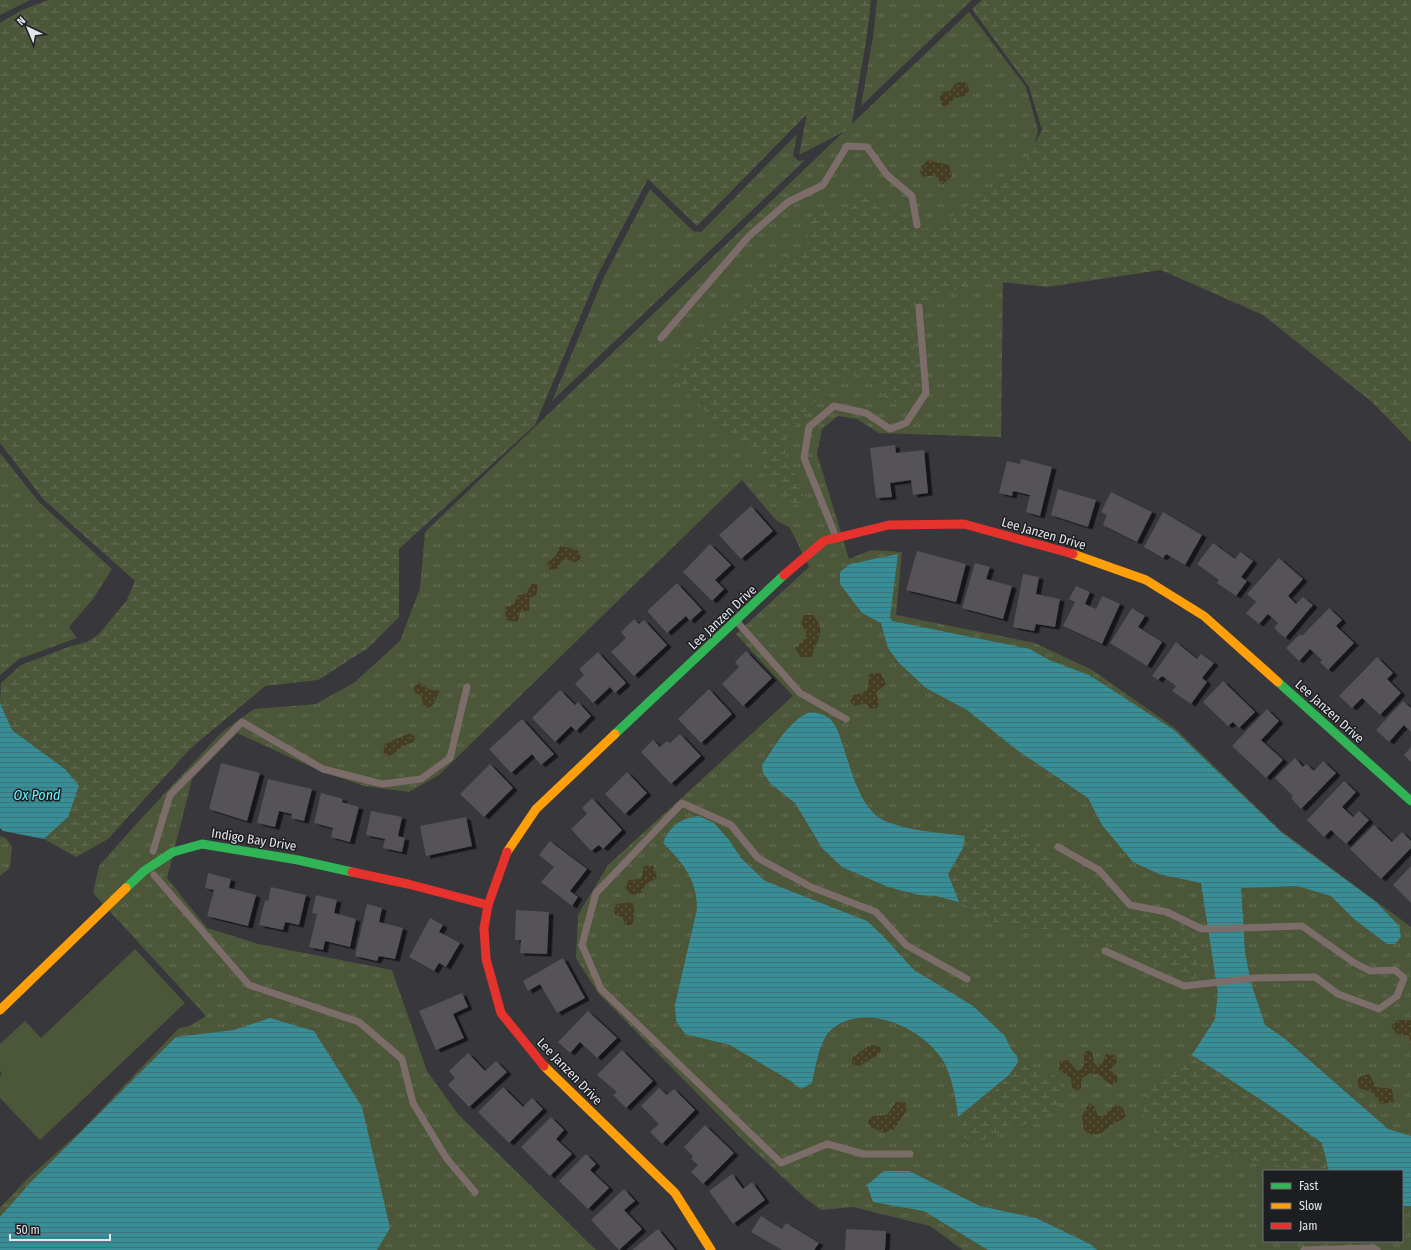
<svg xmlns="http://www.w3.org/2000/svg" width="1411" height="1250" viewBox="0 0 1411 1250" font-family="'Fira Sans Condensed',sans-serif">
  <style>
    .grass { fill: url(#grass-tufts); fill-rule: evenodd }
    .wetland { fill: url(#wetland-marsh) }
    .sand { fill: url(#sand-dots) }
    .green { fill: #4c573a }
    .water { fill: url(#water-rules) }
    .building { fill: #555256; filter: url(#shadow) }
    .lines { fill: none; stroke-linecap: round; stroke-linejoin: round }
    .lane { stroke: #7d6d6a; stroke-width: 7 }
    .fast { stroke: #30b455; stroke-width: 9 }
    .slow { stroke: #ff9f0a; stroke-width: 9 }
    .jam { stroke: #e5322d; stroke-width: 9 }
    .labels { text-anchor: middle; stroke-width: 3; stroke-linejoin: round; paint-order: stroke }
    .street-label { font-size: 13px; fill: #e4e5eb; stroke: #1d1e22 }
    .water-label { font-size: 14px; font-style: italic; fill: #69f1fd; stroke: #1d1e22 }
  </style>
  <defs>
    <pattern id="grass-tufts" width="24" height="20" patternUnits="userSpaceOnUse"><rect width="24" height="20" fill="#4c573a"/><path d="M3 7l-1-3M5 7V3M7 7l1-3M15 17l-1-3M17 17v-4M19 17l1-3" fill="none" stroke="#666f57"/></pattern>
    <pattern id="wetland-marsh" width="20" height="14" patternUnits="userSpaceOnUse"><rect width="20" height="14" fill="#4c573a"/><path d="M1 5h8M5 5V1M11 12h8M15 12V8" fill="none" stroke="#666f57"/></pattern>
    <pattern id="sand-dots" width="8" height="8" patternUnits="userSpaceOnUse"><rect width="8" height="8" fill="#443d22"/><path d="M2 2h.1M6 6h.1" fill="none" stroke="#5f5942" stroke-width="1.8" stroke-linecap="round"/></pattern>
    <pattern id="water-rules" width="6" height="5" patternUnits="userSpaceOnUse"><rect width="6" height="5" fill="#378e96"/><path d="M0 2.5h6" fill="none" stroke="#3c747a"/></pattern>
    <filter id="shadow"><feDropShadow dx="4.5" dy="2.5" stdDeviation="0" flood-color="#0009"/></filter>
  </defs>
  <rect width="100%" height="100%" fill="#37373c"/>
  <g class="grass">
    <polygon points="0,0 30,0 0,15"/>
    <polygon points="877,0 972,0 861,106 873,37"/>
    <path d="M 969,12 L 1026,87 L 1038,130 L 1003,282 L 1001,437 L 879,433 L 857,419 L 838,416 L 822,429 L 817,454 L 849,559 L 871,550 L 902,552 L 896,615 L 1035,643 L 1092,670 L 1175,728 L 1280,830 L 1411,927 L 1411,1250 L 963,1250 L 930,1226 L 853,1207 L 821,1210 L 805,1198 L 745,1142 L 598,993 L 576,958 L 578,915 L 608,865 L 793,696 L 736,634 L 809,567 L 790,528 L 776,520 L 742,480 L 439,775 L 409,792 L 364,786 L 318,770 L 237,733 L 192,779 L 167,878 L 207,928 L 258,944 L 392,970 L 427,1071 L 458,1114 L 596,1250 L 0,1250 L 0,1208 L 27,1179 L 82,1130 L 179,1028 L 189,1026 L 206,1016 L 93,893 L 99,866 L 138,822 L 222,732 L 254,709 L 316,704 L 355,682 L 400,641 L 420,588 L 425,532 ZM 1264,1171 L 1402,1171 L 1402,1241 L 1264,1241 Z"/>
    <polygon points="797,134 793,156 799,161 805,160 552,401 604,277 650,189 693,231 701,232"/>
    <polygon points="0,453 39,502 112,569 93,599 69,627 77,638 19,659 0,675"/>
    <polygon points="0,836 6,838 12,847 10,868 0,876"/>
  </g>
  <g class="wetland">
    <polygon points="48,0 871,0 867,35 851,128 799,155 807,114 697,226 648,179 598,274 535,425 399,549 399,617 368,648 318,680 265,686 190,749 108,839 76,857 44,839 68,817 65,769 12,730 0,703 1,683 21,665 71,646 87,642 99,634 127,600 135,581 43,499 0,443 0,23 22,10"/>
    <polygon points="982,0 1411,0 1411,442 1372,402 1263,315 1161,270 1047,287 1003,282 985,277 925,303 912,305 915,383 912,393 901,405 886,398 871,376 851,375 810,405 787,436 785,452 803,493 804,509 792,503 755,456 734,441 675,379 676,369 710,332 745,307 756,282 777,269 789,255 807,245 809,221 814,211 827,208 847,212 856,199 872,197 884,211 901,223 910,227 925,229 959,212 1024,165 1042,130 1029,87 972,9"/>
    <polygon points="989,827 1009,829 1088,877 1119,909 1154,921 1179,924 1191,935 1197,946 1198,977 1189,981 1111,940 1082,941 1047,929 1021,929 994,922 962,903 948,874 963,848 965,836"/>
    <path d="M 1019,1056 L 1039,1071 L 1051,1072 L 1057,1078 L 1064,1092 L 1058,1106 L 1040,1119 L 974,1143 L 958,1134 L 958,1118 C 974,1108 1019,1076 1019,1056 Z"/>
    <polygon points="1191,1056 1213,1074 1296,1127 1321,1145 1327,1171 1295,1171 1284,1167 1247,1159 1197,1153 1170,1145 1154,1132 1143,1115 1145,1100 1155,1084"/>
  </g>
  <g class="sand">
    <polygon points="963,81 968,85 969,91 965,96 955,98 945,108 941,104 940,98 942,92 950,91 956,83"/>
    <polygon points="928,160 949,165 952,176 942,185 935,175 924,177 920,173 922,166"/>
    <path d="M 560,546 L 578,550 L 581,558 L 575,563 C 565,556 562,558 558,569 L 549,570 L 548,562 L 556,556 Z"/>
    <polygon points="531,584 537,584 538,589 536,595 529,598 530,611 520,611 518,622 506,620 505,607 514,604 518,595 527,593"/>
    <path d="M 804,615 L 813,615 C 828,633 816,637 812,657 L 801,657 L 795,648 L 806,638 L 806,633 L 801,623 Z"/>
    <polygon points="881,673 886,684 876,692 879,703 877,708 871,709 865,703 855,706 850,701 854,695 864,692 868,689 869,674"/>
    <polygon points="420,683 428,689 440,691 432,706 427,708 422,704 422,696 414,692 414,686"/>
    <polygon points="410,733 415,737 414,742 402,746 395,753 389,756 383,753 385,744"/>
    <polygon points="653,865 657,878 646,884 641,893 631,895 625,888 629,880 641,879 644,866"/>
    <polygon points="630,902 634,905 634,922 630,927 625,924 622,917 615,915 613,910 617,904"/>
    <polygon points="1398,1020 1411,1020 1411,1043 1409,1036 1397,1034 1391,1026"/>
    <polygon points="870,1045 880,1046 881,1051 876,1056 859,1066 852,1064 852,1058"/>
    <polygon points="1088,1050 1092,1052 1095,1065 1098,1066 1102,1064 1106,1054 1115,1055 1117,1062 1110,1070 1118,1077 1117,1082 1111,1085 1099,1075 1090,1073 1082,1078 1081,1088 1077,1091 1072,1087 1071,1078 1059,1070 1060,1061 1068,1060 1076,1070 1081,1070 1084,1065 1084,1053"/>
    <polygon points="1369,1074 1376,1087 1392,1089 1394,1102 1381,1104 1372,1092 1358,1088 1358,1077"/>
    <polygon points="896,1102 905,1102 907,1110 894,1129 884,1133 869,1126 868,1121 873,1116 887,1115"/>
    <path d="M 1089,1103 L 1094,1106 L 1098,1115 L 1103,1117 L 1115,1105 L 1123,1108 L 1126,1117 C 1120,1121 1114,1123 1109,1127 C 1100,1133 1105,1133 1092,1135 L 1084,1130 L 1082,1116 Z"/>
  </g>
  <polygon class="green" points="135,949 185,1003 40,1140 0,1098 0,1076 2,1074 0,1071 0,1044 25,1021 41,1038"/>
  <g class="water">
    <polygon points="898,554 890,617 892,621 1030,649 1049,660 1089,675 1174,730 1282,833 1376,902 1399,926 1401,937 1395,944 1387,944 1354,919 1331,896 1297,886 1241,888 1245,952 1251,983 1265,1025 1284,1038 1388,1129 1411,1136 1411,1206 1402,1206 1402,1171 1329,1171 1322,1143 1272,1107 1192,1055 1215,1019 1218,993 1201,883 1159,874 1133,862 1102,825 1088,798 1017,750 967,710 926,688 899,663 888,648 881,623 862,613 840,584 840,572 850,564"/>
    <polygon points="0,703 12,730 65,769 79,786 68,817 44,839 3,831 0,828"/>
    <path d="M 810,712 C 816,713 825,714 830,719 C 837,726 840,737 843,746 C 851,769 858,801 878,817 C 896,830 942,833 965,836 L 963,848 L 948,874 L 959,902 L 936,896 L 919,895 L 888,887 L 842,867 L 822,848 L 795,803 L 771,784 L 763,773 L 762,765 C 775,747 788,721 810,712 Z"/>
    <path d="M 699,816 L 714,823 L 729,840 L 741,858 L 765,881 L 867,921 L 883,936 L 914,970 L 973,1006 L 1005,1036 L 1011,1049 L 1017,1056 L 1018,1062 L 1009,1075 L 958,1117 C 957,1102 951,1072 942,1059 C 921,1027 865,1002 832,1029 C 819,1040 816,1066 812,1083 L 801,1089 L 791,1081 L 730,1045 L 685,1034 L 676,1021 L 675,1005 L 697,909 C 697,879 683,863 663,843 C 670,826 681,818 699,816 Z"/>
    <polygon points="270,1018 314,1031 362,1107 390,1228 377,1250 0,1250 0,1217 32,1181 176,1037 234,1030"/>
    <polygon points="884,1171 909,1171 980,1206 1036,1218 1090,1244 1097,1250 988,1250 924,1211 873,1202 867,1185"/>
  </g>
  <g class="building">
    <polygon points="895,445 896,453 924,450 928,493 913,495 911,480 890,483 892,497 876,498 870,448"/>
    <polygon points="1021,459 1052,467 1040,516 1026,512 1030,495 1013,491 1012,496 999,493 1007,461 1020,464"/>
    <polygon points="1058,489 1096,500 1088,527 1051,515"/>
    <polygon points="1111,492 1152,512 1137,542 1103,525 1107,515 1101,512"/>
    <polygon points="751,506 773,531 741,559 719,535"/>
    <polygon points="1163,512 1202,535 1185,565 1166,554 1163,558 1144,547"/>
    <polygon points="1213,543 1235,559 1240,552 1253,561 1241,577 1247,581 1236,596 1217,583 1219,580 1197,564"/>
    <polygon points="710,544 731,565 715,580 724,589 712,601 683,572"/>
    <polygon points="917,551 966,564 956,602 906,590"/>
    <polygon points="1279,558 1303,579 1288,596 1296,604 1303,597 1313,605 1285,638 1274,628 1278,623 1268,614 1259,624 1246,613 1256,602 1247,594"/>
    <polygon points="975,563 990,567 986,579 1012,586 1003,619 962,608"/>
    <polygon points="1023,574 1039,577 1036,594 1060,599 1055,627 1036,624 1034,631 1013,627"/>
    <polygon points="677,583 702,610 690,621 686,616 667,633 647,611"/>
    <polygon points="1076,586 1090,592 1085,604 1096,609 1102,596 1120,604 1102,644 1063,626 1075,602 1069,599"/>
    <polygon points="1132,608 1145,616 1138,627 1162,642 1147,666 1110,643"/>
    <polygon points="1329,608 1342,620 1336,626 1354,643 1328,670 1320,662 1322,660 1310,649 1299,661 1286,648 1300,634 1302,636"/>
    <polygon points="634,619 639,624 644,620 667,645 634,676 611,652 626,638 621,632"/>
    <polygon points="1176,642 1197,659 1201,654 1214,663 1202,678 1207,682 1191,704 1172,691 1176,686 1162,676 1158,680 1152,676"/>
    <polygon points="746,651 772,678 743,706 722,684 739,667 735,662"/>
    <polygon points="598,652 626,683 615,693 610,687 593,703 575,684 584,675 579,669"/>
    <polygon points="1377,657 1393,673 1387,679 1401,693 1380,715 1362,698 1352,708 1339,696"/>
    <polygon points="1223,681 1255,712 1239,728 1233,722 1228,726 1203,702"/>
    <polygon points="709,689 732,714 701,743 678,719"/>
    <polygon points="560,690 575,705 578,702 591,716 576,731 571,726 555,742 532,718"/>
    <polygon points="1403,701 1411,708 1411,732 1404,725 1389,742 1376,730"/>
    <polygon points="1267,709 1279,721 1261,740 1283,760 1266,778 1232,746"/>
    <polygon points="522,719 554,754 541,765 532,754 511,773 489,749"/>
    <polygon points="680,734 701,756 671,784 641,752 653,740 660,747 667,741 670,743"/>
    <polygon points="1411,747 1411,762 1404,755"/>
    <polygon points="1295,758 1303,767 1306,764 1314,771 1323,761 1336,773 1301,809 1291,798 1293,796 1275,778"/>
    <polygon points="221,763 260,773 247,821 209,809"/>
    <polygon points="490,764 513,788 484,817 460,794"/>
    <polygon points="627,772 647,793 625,814 605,794"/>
    <polygon points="268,779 312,789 304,821 291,818 292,814 279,811 275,827 257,823"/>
    <polygon points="1344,781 1356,792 1342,807 1353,817 1359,811 1369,820 1346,844 1331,830 1324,837 1307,820"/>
    <polygon points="321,793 343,799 342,802 359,807 350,842 331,837 333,828 314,823"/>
    <polygon points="592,798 622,830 603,849 599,845 591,851 571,829 587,814 582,808"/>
    <polygon points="371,811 402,817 398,836 405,838 402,852 383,848 385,839 366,835"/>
    <polygon points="466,817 472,846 426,856 420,826"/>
    <polygon points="1374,825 1392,842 1402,832 1411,841 1411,848 1381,879 1350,849"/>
    <polygon points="550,841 587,869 570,891 578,897 572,906 541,882 554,867 539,855"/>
    <polygon points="1411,866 1411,903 1393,885"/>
    <polygon points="208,873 231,879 229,888 256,895 248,926 207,916 214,890 205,888"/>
    <polygon points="271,887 306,895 299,925 285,922 283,930 259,925 265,900 268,901"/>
    <polygon points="316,895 337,900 334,913 356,919 350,947 325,941 323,950 309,947 317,914 312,913"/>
    <polygon points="367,904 382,908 379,922 403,928 395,959 379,956 377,961 355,956"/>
    <polygon points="516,910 549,912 547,954 520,953 521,940 515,940"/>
    <polygon points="430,918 443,925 439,932 460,943 446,967 439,963 434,971 409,957"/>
    <polygon points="563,958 585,998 557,1013 540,984 528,991 523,981"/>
    <polygon points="462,993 468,1007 453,1014 464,1038 436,1050 419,1011"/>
    <polygon points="588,1011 617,1038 597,1058 580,1042 570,1053 558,1042"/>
    <polygon points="622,1050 653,1081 626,1108 613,1095 617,1092 597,1075"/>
    <polygon points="468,1053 485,1071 496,1061 507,1072 469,1107 448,1085 455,1078 449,1071"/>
    <polygon points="503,1087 523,1107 532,1098 543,1109 509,1143 478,1112"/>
    <polygon points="659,1088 667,1095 674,1089 695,1110 662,1144 650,1132 659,1124 641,1106"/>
    <polygon points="551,1117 564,1130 556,1139 572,1154 550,1176 521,1147"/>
    <polygon points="705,1125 734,1153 703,1184 691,1172 698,1165 691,1159 693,1156 684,1147"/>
    <polygon points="586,1154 596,1164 590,1170 609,1188 588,1209 559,1181"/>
    <polygon points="732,1174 743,1189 752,1182 765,1200 733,1224 709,1191"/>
    <polygon points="624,1189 635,1201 624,1210 642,1229 619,1250 591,1220"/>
    <polygon points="761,1216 782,1229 786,1223 819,1243 814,1250 782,1250 751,1232"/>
    <polygon points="658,1229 675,1250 632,1250"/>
    <polygon points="846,1229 886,1231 885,1250 845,1250"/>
  </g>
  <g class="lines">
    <g class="lane">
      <polyline points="661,338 749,236 788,202 823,185 847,146 867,147 887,175 912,196 917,225"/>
      <polyline points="834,532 804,458 809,427 834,406 866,413 890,429 906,423 926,393 919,307"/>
      <polyline points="739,624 800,693 846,719"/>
      <polyline points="1058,847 1099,870 1130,905 1167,912 1202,929 1302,926 1353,962 1370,971 1395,970 1404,978 1397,996 1379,1009 1338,994 1315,977 1255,978 1184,986 1105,951"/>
      <polyline points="153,851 170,795 242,722 323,769 382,784 421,779 450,758 467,687"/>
      <polyline points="154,875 249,985 359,1022 402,1059 413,1103 447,1159 475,1192"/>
      <polyline points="910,1154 864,1154 827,1144 781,1163 601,989 582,945 596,893 682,803 731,825 758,858 811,887 876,912 906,945 967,979"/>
      <polyline points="1304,1250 1373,1248 1377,1250"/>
    </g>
    <g class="fast">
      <polyline points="1278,682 1411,801"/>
      <polyline points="615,734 784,575"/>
      <polyline points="126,888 144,871 173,852 202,844 298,860 352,872"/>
    </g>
    <g class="slow">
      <polyline points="1073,554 1146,580 1204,616 1278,682"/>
      <polyline points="507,852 536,809 615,734"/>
      <polyline points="0,1010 126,888"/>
      <polyline points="544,1066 675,1193 711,1250"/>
    </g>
    <g class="jam">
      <polyline points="784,575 824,541 889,525 964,524 1073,554"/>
      <polyline points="507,852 488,905 484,928 486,959 501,1013 544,1066"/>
      <polyline points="352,872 408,884 488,905"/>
    </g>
  </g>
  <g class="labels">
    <g class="street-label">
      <text transform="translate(1044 533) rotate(16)" y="5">Lee Janzen Drive</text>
      <text transform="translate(722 617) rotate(-43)" y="5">Lee Janzen Drive</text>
      <text transform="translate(1330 711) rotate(42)" y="5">Lee Janzen Drive</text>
      <text transform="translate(254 839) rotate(9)" y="5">Indigo Bay Drive</text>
      <text transform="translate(570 1071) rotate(46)" y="5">Lee Janzen Drive</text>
    </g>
    <g class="water-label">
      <text x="37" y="800">Ox Pond</text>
    </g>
  </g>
  <rect x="1263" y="1170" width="140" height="72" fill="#1d1e22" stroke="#6d6e72"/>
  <rect x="1271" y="1183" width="20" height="6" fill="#30b455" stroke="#6d6e72"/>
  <text x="1299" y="1190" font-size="12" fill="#e4e5eb">Fast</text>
  <rect x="1271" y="1203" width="20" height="6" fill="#ff9f0a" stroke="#6d6e72"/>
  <text x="1299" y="1210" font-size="12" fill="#e4e5eb">Slow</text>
  <rect x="1271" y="1223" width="20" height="6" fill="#e5322d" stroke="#6d6e72"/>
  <text x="1299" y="1230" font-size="12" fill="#e4e5eb">Jam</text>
  <g transform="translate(28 28) rotate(316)" stroke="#1d1e22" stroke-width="3" paint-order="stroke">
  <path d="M0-3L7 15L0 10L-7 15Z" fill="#e4e5eb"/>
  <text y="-6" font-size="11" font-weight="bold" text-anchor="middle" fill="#e4e5eb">N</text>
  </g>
  <path d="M10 1234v6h100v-6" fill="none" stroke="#e4e5eb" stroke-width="2"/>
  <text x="16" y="1234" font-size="12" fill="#e4e5eb" stroke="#1d1e22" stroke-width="3" paint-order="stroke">50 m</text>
</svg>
